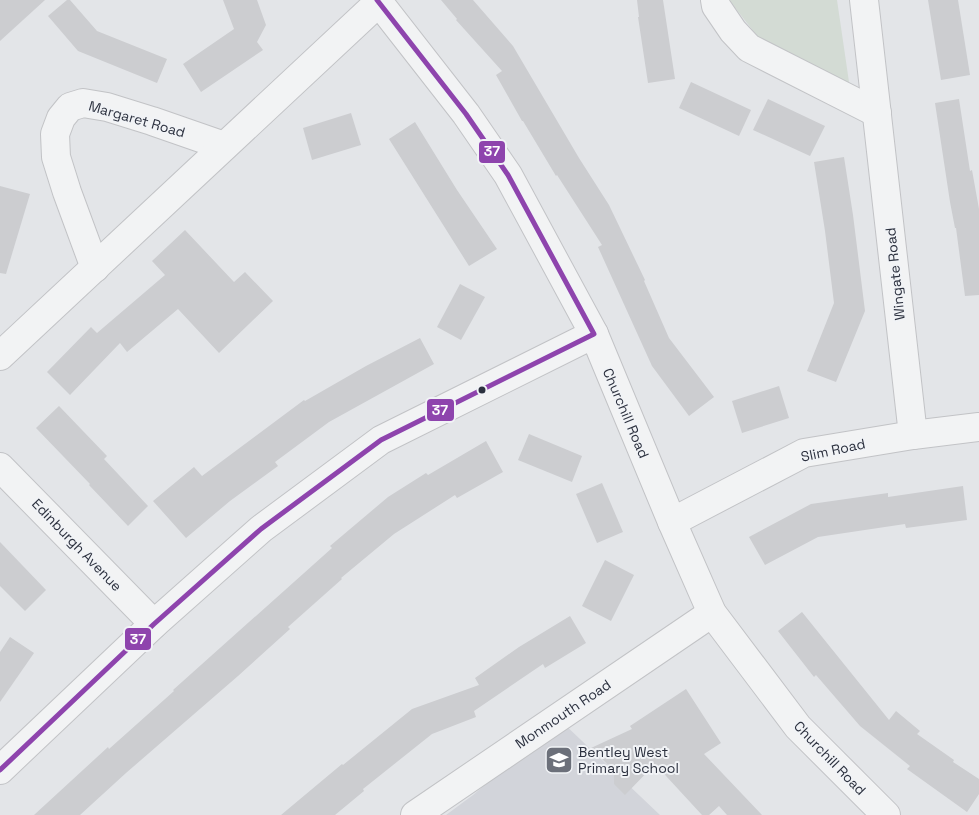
<svg xmlns="http://www.w3.org/2000/svg" width="979" height="815" viewBox="0 0 979 815" font-family="'Space Grotesk',sans-serif">
  <style>
    .built { fill: #d2d4da }
    .green { fill: #d3dbd4 }
    .building { fill: #cccdd0 }
    .lines { fill: none; stroke-linecap: round; stroke-linejoin: round }
    .minor-casing { stroke: #c2c3c6; stroke-width: 30 }
    .minor { stroke: #f2f3f4; stroke-width: 28 }
    .bus-1-casing { stroke: #f1f3f6; stroke-width: 9 }
    .bus-1 { stroke: #8e44ad; stroke-width: 5 }
    .bus-dot { fill: #2c313f; stroke: #f1f3f6; stroke-width: 2 }
    .labels { text-anchor: middle; stroke-width: 4; stroke-linejoin: round; paint-order: stroke }
    .street-label { font-size: 14px; fill: #2c313f; stroke: #f1f3f6 }
    .poi-label { font-size: 14px; fill: #2c313f; stroke: #f1f3f6; text-anchor: start }
    .line-badge { stroke: #f1f3f6; stroke-width: 2 }
    .badge-label { font-size: 14px; text-anchor: middle; font-weight: bold; fill: #fff }
  </style>
  <rect width="100%" height="100%" fill="#e3e5e8"/>
  <polygon class="built" points="561,721 660,815 446,815 473,795"/>
  <polygon class="green" points="729,0 837,0 849,82 837,81 758,37"/>
  <g class="building">
    <polygon points="0,0 45,0 0,41"/>
    <polygon points="67,0 70,0 97,31 167,59 157,83 78,51 48,16"/>
    <polygon points="223,0 257,0 266,25 257,42 263,50 201,92 183,64 234,29"/>
    <polygon points="441,0 473,0 513,46 579,158 609,205 645,280 644,281 669,338 714,397 689,416 652,366 598,247 602,245 557,175 556,176 523,121 522,121 496,75 502,71 456,20 457,19"/>
    <polygon points="637,0 663,0 675,79 648,83 638,17 639,17"/>
    <polygon points="928,0 958,0 970,75 941,80"/>
    <polygon points="691,82 751,110 739,136 679,108"/>
    <polygon points="768,99 825,126 810,156 753,130"/>
    <polygon points="959,99 970,171 972,170 979,209 979,295 965,296 956,228 955,228 950,202 935,103"/>
    <polygon points="351,113 361,145 312,160 303,128"/>
    <polygon points="415,122 457,190 497,249 469,266 389,139"/>
    <polygon points="844,157 853,215 865,311 836,382 807,371 834,303 825,231 814,162"/>
    <polygon points="0,186 30,194 6,274 0,273"/>
    <polygon points="185,230 234,282 245,272 273,301 219,353 178,309 127,352 120,343 70,395 47,372 91,327 97,333 165,275 152,261"/>
    <polygon points="460,284 485,297 461,340 437,327"/>
    <polygon points="420,338 434,364 329,422 275,462 278,466 230,501 186,538 153,501 194,467 202,476 304,400 305,401 366,366"/>
    <polygon points="779,386 789,418 742,433 732,401"/>
    <polygon points="59,406 107,456 104,459 148,506 128,526 89,485 90,484 36,428"/>
    <polygon points="529,434 582,456 572,482 518,460"/>
    <polygon points="486,441 503,472 457,498 455,495 394,534 341,578 342,579 288,627 290,629 238,676 126,773 80,815 34,815 108,747 109,749 174,691 173,690 332,548 330,546 388,497 426,473 428,475"/>
    <polygon points="602,483 623,532 597,543 576,494"/>
    <polygon points="963,486 967,520 906,528 905,524 818,537 765,565 749,537 811,504 888,493 888,497"/>
    <polygon points="0,542 46,590 25,611 0,586"/>
    <polygon points="605,560 634,575 611,621 582,606"/>
    <polygon points="802,612 889,720 896,711 920,731 917,734 954,760 953,762 979,779 979,794 967,812 907,769 910,766 860,726 816,675 814,677 778,631"/>
    <polygon points="570,616 586,643 545,668 543,664 474,711 476,717 432,734 363,789 364,791 335,815 281,815 342,764 343,765 412,709 479,685 475,678 519,647"/>
    <polygon points="10,637 34,653 0,702 0,652"/>
    <polygon points="686,689 721,743 704,754 762,815 727,815 719,806 709,815 702,815 655,764 625,795 614,784 614,771 591,748 632,729 630,726"/>
  </g>
  <g class="lines">
    <g class="minor-casing">
      <g id="minor">
        <polyline points="377,0 466,114 508,175 594,334 672,522 712,613 798,727 886,815"/>
        <polyline points="715,0 716,6 733,31 749,48 877,113"/>
        <polyline points="864,0 913,435"/>
        <polyline points="95,268 67,192 56,157 55,134 61,118 70,107 83,103 107,107 152,121 224,146"/>
        <polyline points="0,356 379,2"/>
        <polyline points="0,467 154,624"/>
        <polyline points="672,522 804,453 913,435 979,427"/>
        <polyline points="0,770 154,624 261,529 381,440 594,334"/>
        <polyline points="415,815 712,613"/>
      </g>
    </g>
    <use href="#minor" class="minor"/>
    <g class="bus-1-casing">
      <polyline id="bus-1" points="0,770 154,624 261,529 381,440 594,334 508,175 466,114 377,0"/>
    </g>
    <use href="#bus-1" class="bus-1"/>
  </g>
  <defs>
    <g id="school-square" transform="scale(1.4375)"><rect x="-9" y="-9" width="18" height="18" rx="4" fill="#6c707a" stroke="#f1f3f6"/><path d="M0-5L7-2L0 1L-7-2ZM-4 1L0 2.5L4 1V4Q0 6-4 4Z" fill="#fff"/></g>
  </defs>
  <g fill-rule="evenodd">
    <use href="#school-square" x="559" y="760"/>
  </g>
  <circle class="bus-dot" cx="482" cy="390" r="4.5"/>
  <g class="labels">
    <g class="street-label">
      <text transform="translate(137 119) rotate(16)" y="5">Margaret Road</text>
      <text transform="translate(895 274) rotate(-96)" y="5">Wingate Road</text>
      <text transform="translate(626 413) rotate(67)" y="5">Churchill Road</text>
      <text transform="translate(833 450) rotate(-12)" y="5">Slim Road</text>
      <text transform="translate(77 545) rotate(46)" y="5">Edinburgh Avenue</text>
      <text transform="translate(563 714) rotate(-34)" y="5">Monmouth Road</text>
      <text transform="translate(830 758) rotate(46)" y="5">Churchill Road</text>
    </g>
    <g class="poi-label">
      <text x="578" y="757">Bentley West<tspan x="578" dy="16">Primary School</tspan></text>
    </g>
  </g>
  <g class="line-badge">
    <rect x="478" y="140" width="28" height="24" rx="5" fill="#8e44ad"/>
    <rect x="426" y="398" width="29" height="24" rx="5" fill="#8e44ad"/>
    <rect x="124" y="627" width="28" height="24" rx="5" fill="#8e44ad"/>
  </g>
  <g class="badge-label">
    <text x="492" y="156">37</text>
    <text x="440" y="415">37</text>
    <text x="138" y="644">37</text>
  </g>
</svg>
